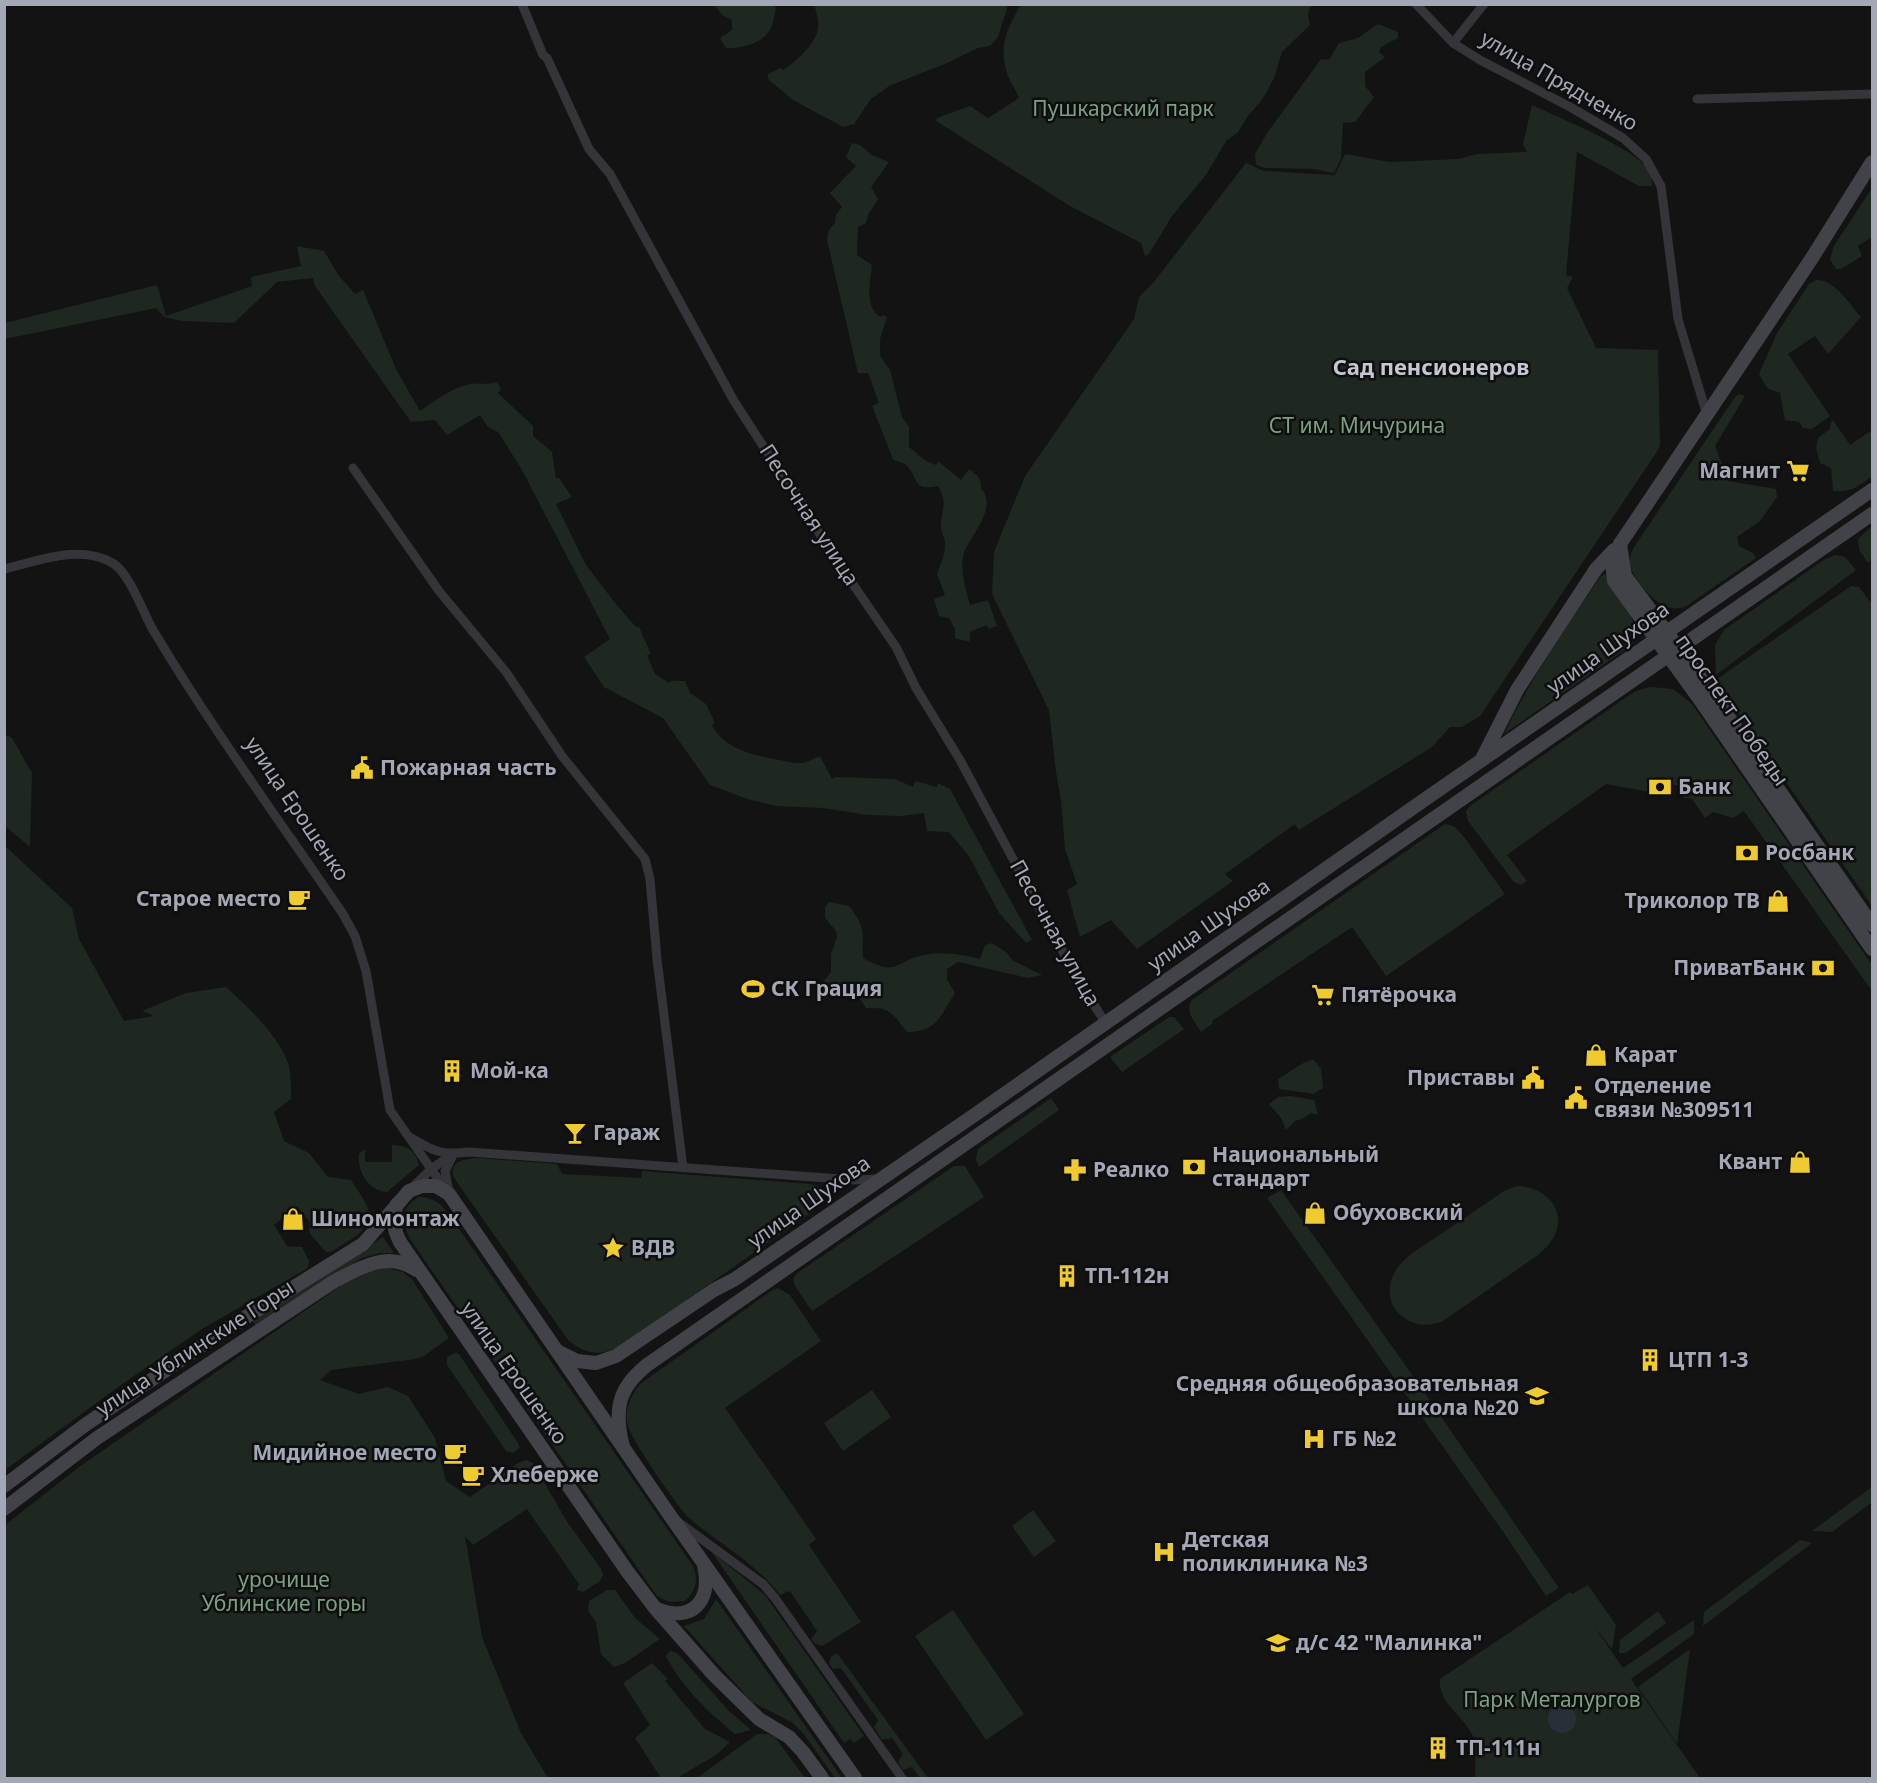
<svg xmlns="http://www.w3.org/2000/svg" width="1877" height="1783" viewBox="0 0 1877 1783" font-family="'Noto Sans',sans-serif">
  <style>
    .green { fill: #1f2721 }
    .water { fill: #292f38 }
    .lines { fill: none; stroke-linecap: round; stroke-linejoin: round }
    .minor { stroke: #343439; stroke-width: 9 }
    .secondary { stroke: #424249; stroke-width: 14 }
    .labels { text-anchor: middle; stroke-width: 5; stroke-linejoin: round; paint-order: stroke }
    .street-label { font-size: 21px; fill: #a4a7b5; stroke: #0e0e0f }
    .park-label { font-size: 21px; fill: #7ba083; stroke: #0e0e0f }
    .poi-label { font-size: 21px; font-weight: bold; fill: #a4a7b5; stroke: #0e0e0f; text-anchor: start }
    .neighbourhood-label { font-size: 22px; font-weight: bold; fill: #c5c7d1; stroke: #0e0e0f }
  </style>
  <rect width="100%" height="100%" fill="#131314"/>
  <g class="green">
    <path d="M 1021,4 L 1315,4 L 1315,5 L 1310,7 L 1308,14 L 1310,25 L 1282,52 L 1274,78 L 1262,100 L 1248,116 L 1238,132 L 1226,141 L 1206,175 L 1172,216 L 1149,254 L 1145,256 L 1141,243 L 1070,206 L 936,121 L 937,118 L 970,106 L 988,118 L 1019,98 C 1016,90 1011,84 1008,76 C 998,46 1006,32 1021,4 Z"/>
    <path d="M 715,5 L 774,5 L 776,8 C 774,16 773,28 766,35 C 756,45 739,49 726,48 L 720,38 L 732,30 L 732,20 L 722,15 Z"/>
    <path d="M 815,5 L 815,4 L 1008,5 L 998,37 L 990,46 L 978,48 L 947,63 L 889,86 L 871,99 L 854,124 L 843,127 L 793,100 L 768,79 L 768,74 L 781,68 L 783,70 C 795,63 816,43 818,29 C 820,22 815,12 815,5 Z"/>
    <polygon points="1378,24 1398,32 1398,38 1381,47 1379,52 1385,57 1365,72 1365,86 1374,97 1355,122 1343,123 1341,159 1334,173 1313,169 1265,168 1256,165 1255,154 1267,133 1321,59 1329,60 1339,43 1358,38"/>
    <path d="M 1532,105 C 1558,117 1633,148 1647,168 C 1651,173 1652,180 1652,186 L 1639,186 L 1577,152 L 1566,275 L 1573,277 L 1567,288 L 1596,348 L 1658,350 L 1660,445 L 1658,450 L 1480,716 L 1462,727 L 1450,727 L 1432,747 L 1299,830 L 1295,824 L 1225,874 L 1233,881 L 1137,949 L 1111,920 L 1080,937 L 1067,890 L 1077,884 L 1065,849 L 1061,800 L 1056,772 L 1049,710 L 992,594 L 994,552 L 1025,476 L 1134,319 L 1139,297 L 1153,283 L 1246,163 L 1264,171 L 1335,175 L 1345,154 L 1390,162 L 1458,159 L 1477,154 L 1527,152 L 1523,144 Z"/>
    <path d="M 852,143 L 860,145 L 872,155 L 889,162 L 871,187 L 878,199 L 868,215 L 866,223 L 858,227 L 857,255 L 872,265 C 870,283 864,305 880,317 L 883,315 L 887,317 L 880,339 L 880,356 L 890,370 L 902,417 L 909,427 L 909,447 L 926,461 L 936,465 L 939,462 L 961,480 L 969,469 C 977,475 982,479 981,489 C 999,506 970,536 964,553 C 959,570 966,589 970,605 L 988,600 L 997,626 L 989,629 L 986,625 L 970,632 L 970,642 L 955,638 L 955,629 L 949,618 L 939,616 L 934,599 L 945,595 L 937,574 C 941,563 946,554 945,542 C 944,536 940,529 941,523 C 942,507 948,504 938,486 C 911,492 919,476 906,465 C 903,462 897,462 893,459 L 872,406 L 879,403 L 868,373 L 858,373 L 827,240 L 829,230 L 835,223 L 836,215 L 842,207 L 830,193 L 856,166 L 846,157 Z"/>
    <polygon points="1872,188 1872,237 1858,246 1862,256 1841,269 1836,269 1830,259 1834,246"/>
    <path d="M 297,246 L 324,251 L 339,276 L 355,294 L 363,290 L 396,369 L 420,411 C 435,401 451,388 470,384 C 480,382 485,386 497,382 L 501,389 L 498,393 L 533,426 L 533,436 L 552,452 L 556,478 L 559,478 L 572,497 L 556,504 L 586,565 L 616,604 L 636,627 L 639,627 L 651,654 L 647,655 L 655,674 L 669,683 L 671,681 L 685,681 L 690,693 L 706,704 L 715,723 L 712,725 C 726,754 766,757 795,763 L 804,763 L 820,756 L 832,779 L 836,777 L 895,779 L 913,787 L 915,781 L 937,787 L 938,783 L 950,789 L 1032,940 L 1026,943 L 999,913 L 969,856 L 949,832 L 927,831 L 924,813 L 902,816 L 867,815 L 823,808 L 776,806 L 747,799 L 710,785 L 663,718 L 604,687 L 584,657 L 610,639 L 522,470 L 498,432 L 488,427 L 480,415 L 447,435 L 435,420 L 411,422 L 315,286 L 313,278 L 277,282 L 234,323 L 182,321 L 164,317 L 156,308 L 5,339 L 5,323 L 157,285 L 166,316 L 252,286 L 251,277 L 301,266 Z"/>
    <path d="M 1816,280 C 1834,279 1850,304 1861,317 L 1828,354 L 1815,336 L 1788,354 L 1830,416 L 1812,429 L 1803,428 L 1799,422 L 1785,420 L 1780,393 L 1767,388 L 1759,374 L 1777,333 L 1809,284 Z"/>
    <path d="M 1739,394 L 1745,396 L 1715,446 L 1728,481 L 1776,489 L 1777,497 L 1760,521 L 1737,537 L 1739,546 L 1753,553 L 1756,558 L 1685,607 C 1680,608 1676,609 1671,608 C 1656,606 1633,579 1630,565 C 1629,558 1631,553 1634,547 L 1735,397 Z"/>
    <path d="M 1832,419 L 1850,445 L 1872,430 L 1872,476 C 1859,486 1851,493 1833,491 L 1831,468 L 1820,463 L 1816,448 L 1818,438 L 1830,429 Z"/>
    <polygon points="1872,526 1872,559 1868,563 1859,550 1858,539"/>
    <polygon points="1836,555 1845,557 1856,570 1716,675 1715,645 1724,630 1825,559"/>
    <path d="M 1605,574 C 1617,594 1643,620 1632,645 L 1504,734 C 1531,678 1566,628 1601,576 Z"/>
    <polygon points="1851,586 1859,587 1872,604 1872,906 1718,684 1717,679"/>
    <polygon points="1651,687 1673,689 1692,704 1872,965 1872,991 1744,811 1733,818 1713,812 1705,818 1692,799 1683,798 1685,787 1653,781 1650,792 1606,784 1507,855 1527,881 1521,885 1514,882 1468,821 1466,811 1470,806 1631,694 1639,690"/>
    <polygon points="4,734 12,738 32,773 30,847 5,826"/>
    <path d="M 1445,824 L 1454,826 L 1464,837 L 1505,894 L 1386,976 L 1352,927 L 1212,1021 L 1213,1023 L 1201,1032 C 1195,1022 1184,1012 1192,1000 Z"/>
    <path d="M 4,845 L 72,908 L 79,939 L 124,1021 L 154,1016 L 142,1011 L 186,993 L 226,987 C 248,1007 285,1041 290,1071 C 291,1080 291,1090 291,1099 L 274,1112 L 284,1141 L 309,1153 L 328,1177 L 351,1180 C 356,1188 362,1196 366,1204 C 378,1228 347,1242 330,1252 L 326,1252 L 310,1234 L 309,1221 L 297,1206 L 274,1225 L 287,1246 L 302,1247 L 309,1261 L 308,1268 L 202,1329 L 121,1385 L 5,1470 Z"/>
    <path d="M 829,902 L 849,906 C 857,916 863,925 863,938 C 863,946 862,951 863,958 C 899,978 894,961 924,955 C 944,951 962,955 980,959 L 985,945 L 992,943 L 1006,952 L 1012,960 L 1042,975 L 1028,978 L 958,962 L 947,969 L 947,979 L 955,993 C 940,1016 937,1032 907,1032 C 891,1013 892,1007 866,1008 L 860,999 L 852,993 L 822,997 L 823,982 L 831,972 L 831,954 L 837,937 L 836,931 L 825,918 L 825,907 Z"/>
    <polygon points="1169,1017 1174,1017 1184,1029 1122,1072 1110,1057"/>
    <path d="M 1314,1060 L 1321,1069 L 1323,1088 L 1316,1092 L 1315,1094 L 1279,1089 L 1278,1079 C 1290,1073 1301,1061 1314,1060 Z"/>
    <polygon points="1291,1096 1314,1100 1318,1115 1311,1113 1302,1119 1295,1121 1286,1130 1281,1118 1269,1104 1278,1097"/>
    <polygon points="1051,1098 1059,1110 979,1167 976,1159 978,1149"/>
    <path d="M 392,1145 C 407,1145 416,1151 419,1165 L 387,1192 C 369,1191 357,1172 359,1154 L 365,1149 L 365,1162 L 392,1162 Z"/>
    <path d="M 477,1158 L 557,1164 L 562,1174 L 641,1178 L 642,1171 L 809,1184 L 820,1187 L 822,1201 L 820,1206 L 636,1336 C 611,1352 594,1362 568,1340 L 454,1178 C 448,1161 464,1159 477,1158 Z"/>
    <polygon points="954,1166 965,1166 984,1197 812,1311 795,1286 793,1280 796,1274"/>
    <path d="M 1517,1186 C 1544,1186 1568,1209 1554,1237 C 1550,1244 1544,1250 1538,1255 L 1443,1321 C 1429,1327 1415,1326 1403,1317 C 1388,1307 1386,1286 1395,1272 C 1404,1256 1423,1246 1438,1236 C 1460,1221 1482,1206 1504,1191 Z"/>
    <polygon points="1281,1190 1418,1383 1559,1588 1546,1596 1506,1536 1267,1198"/>
    <path d="M 419,1197 C 435,1198 441,1204 451,1217 L 693,1566 C 699,1580 696,1591 685,1601 L 669,1602 L 657,1596 L 410,1239 C 401,1221 400,1208 419,1197 Z"/>
    <polygon points="383,1237 394,1253 380,1253 362,1258 255,1325 252,1320"/>
    <polygon points="387,1268 403,1272 412,1279 449,1338 424,1356 416,1359 331,1370 320,1380 359,1394 388,1387 408,1396 435,1438 446,1481 470,1497 518,1463 526,1460 533,1463 566,1520 601,1569 603,1575 600,1581 583,1592 577,1590 579,1584 527,1509 473,1545 465,1536 482,1637 521,1733 548,1778 5,1778 5,1525 79,1467 342,1285 372,1271"/>
    <path d="M 778,1288 L 790,1295 L 821,1341 L 725,1408 L 816,1539 L 809,1545 L 861,1622 L 822,1646 L 815,1644 L 811,1639 L 817,1631 L 790,1591 L 780,1595 C 755,1562 719,1544 689,1518 C 678,1508 631,1439 628,1426 C 623,1410 631,1396 640,1384 L 771,1291 Z"/>
    <polygon points="455,1353 459,1354 518,1443 520,1447 513,1453 506,1451 447,1365 447,1357"/>
    <polygon points="872,1390 891,1417 843,1451 824,1423"/>
    <polygon points="1872,1487 1872,1502 1832,1532 1812,1531"/>
    <polygon points="1033,1510 1056,1541 1034,1557 1012,1526"/>
    <polygon points="1800,1540 1812,1543 1703,1626 1704,1612"/>
    <polygon points="711,1551 765,1595 864,1736 854,1743 850,1739 844,1743"/>
    <path d="M 1588,1585 L 1616,1625 L 1612,1649 L 1594,1626 L 1623,1668 L 1694,1620 L 1694,1634 L 1631,1679 L 1700,1778 L 1475,1778 C 1475,1768 1477,1745 1473,1736 C 1464,1716 1437,1702 1440,1679 L 1570,1592 L 1572,1594 Z"/>
    <polygon points="607,1590 615,1590 635,1618 660,1639 625,1663 614,1667 601,1654 596,1622 588,1611 589,1601"/>
    <polygon points="716,1599 842,1778 835,1778 803,1733 793,1723 752,1702 684,1626 704,1619"/>
    <polygon points="953,1610 1024,1714 986,1740 915,1636"/>
    <polygon points="1658,1611 1666,1623 1626,1653 1619,1653 1620,1640"/>
    <polygon points="1690,1649 1677,1744 1638,1687"/>
    <path d="M 670,1651 L 677,1653 L 729,1711 L 751,1730 L 735,1734 C 709,1713 681,1686 666,1656 Z"/>
    <polygon points="837,1653 928,1778 920,1778 912,1767 903,1770 898,1762 903,1754 892,1738 882,1740 874,1727 878,1720 841,1668 833,1669 829,1663 831,1657"/>
    <polygon points="652,1663 668,1679 665,1681 705,1729 730,1742 716,1755 677,1778 661,1778 635,1738 650,1725 623,1683"/>
    <polygon points="757,1734 768,1734 775,1737 805,1778 697,1778"/>
  </g>
  <circle class="water" cx="1562" cy="1719" r="14"/>
  <g class="lines">
    <g class="minor">
      <polyline points="522,4 543,55 547,58 589,149 610,174 734,401 776,466 799,496 824,542 896,647 916,688 960,760 1079,982 1105,1022"/>
      <polyline points="1416,4 1453,43 1480,60 1572,108 1623,138 1646,159 1661,186 1678,319 1707,415"/>
      <polyline points="1453,43 1484,4"/>
      <polyline points="1697,99 1872,94"/>
      <polyline points="353,468 439,591 506,672 562,756 645,859 650,879 657,959 683,1168"/>
      <path d="M 4,569 C 38,561 82,543 114,564 C 131,576 143,613 153,630 C 211,727 279,820 343,914 L 355,936 L 366,971 L 390,1110 L 445,1189"/>
      <path d="M 410,1137 C 434,1152 441,1155 469,1152 L 854,1180 L 879,1179"/>
      <polyline points="413,1187 431,1169 453,1154"/>
      <polyline points="449,1192 445,1171 452,1157"/>
      <polyline points="677,1521 763,1584 775,1598 902,1778"/>
    </g>
    <g class="secondary">
      <polyline points="1872,162 1812,258 1620,544 1612,562 1614,581 1703,704 1872,949"/>
      <polyline points="1620,544 1625,576 1714,696 1872,925"/>
      <polyline points="1482,759 1517,690 1596,569 1614,550"/>
      <path d="M 397,1204 C 392,1219 393,1228 400,1242 L 627,1571 L 655,1608 L 714,1675 L 759,1719 L 789,1737 L 803,1752 L 822,1778"/>
      <polyline points="559,1352 577,1361 596,1363 616,1356 714,1290 735,1279 973,1116 1424,800 1872,490"/>
      <path d="M 623,1447 C 614,1411 617,1389 647,1365 L 1872,514"/>
      <polyline points="4,1486 85,1425 222,1332 363,1244 409,1191 422,1186 436,1186 449,1194 671,1517 855,1778"/>
      <path d="M 4,1509 L 97,1438 L 333,1282 C 359,1268 389,1250 416,1270"/>
      <path d="M 657,1609 C 692,1623 712,1601 704,1566"/>
    </g>
  </g>
  <defs>
    <g id="supermarket-bare" transform="scale(1.8)"><path d="M-6-5.5h2.5l.6 2H6L4.5 2H-2.5L-4.4-4H-6ZM-1.5 3.2a1.3 1.3 0 1 0 .1 0ZM3 3.2a1.3 1.3 0 1 0 .1 0Z" fill="#efcb30" stroke="#0e0e0f" stroke-width="2.5" paint-order="stroke"/></g>
    <g id="civic-bare" transform="scale(1.8)"><path d="M-.6-6.5H3V-4.5H.6V-3L4-1V1h2V6H-6V1h2V-1L-.6-3ZM-1.2 2.5V6h2.4V2.5Z" fill="#efcb30" stroke="#0e0e0f" stroke-width="2.5" paint-order="stroke"/></g>
    <g id="bank-bare" transform="scale(1.8)"><path d="M-6-4H6V4H-6ZM0-2.3a2.3 2.3 0 1 0 0 4.6a2.3 2.3 0 1 0 0-4.6Z" fill="#efcb30" stroke="#0e0e0f" stroke-width="2.5" paint-order="stroke"/></g>
    <g id="cafe-bare" transform="scale(1.8)"><path d="M-5.5-4.5H6V0H3Q3 3.5 0 3.5H-2.5Q-5.5 3.5-5.5 0ZM3-3.2v2h1.7v-2ZM-6 4.5H4V6H-6Z" fill="#efcb30" stroke="#0e0e0f" stroke-width="2.5" paint-order="stroke"/></g>
    <g id="shop-bare" transform="scale(1.8)"><path d="M-5-2.5h2.3a2.7 3.5 0 0 1 5.4 0H5L5.5 6h-11ZM-1.5-2.5h3a1.5 2.3 0 0 0-3 0Z" fill="#efcb30" stroke="#0e0e0f" stroke-width="2.5" paint-order="stroke"/></g>
    <g id="stadium-bare" transform="scale(1.8)"><path d="M0-5a6.5 5 0 1 0 0 10a6.5 5 0 1 0 0-10ZM-3.5-1.8h7v3.6h-7Z" fill="#efcb30" stroke="#0e0e0f" stroke-width="2.5" paint-order="stroke"/></g>
    <g id="building-bare" transform="scale(1.8)"><path d="M-4-6H4V6H1V3H-1V6H-4ZM-2.5-4.3h1.7v1.8h-1.7ZM.8-4.3h1.7v1.8H.8ZM-2.5-1h1.7V.8h-1.7ZM.8-1h1.7V.8H.8Z" fill="#efcb30" stroke="#0e0e0f" stroke-width="2.5" paint-order="stroke"/></g>
    <g id="bar-bare" transform="scale(1.8)"><path d="M-6-5H6L.8 .8V4.5H3.5V6h-7V4.5H-.8V.8Z" fill="#efcb30" stroke="#0e0e0f" stroke-width="2.5" paint-order="stroke"/></g>
    <g id="pharmacy-bare" transform="scale(1.8)"><path d="M-2-6h4v4h4v4h-4v4h-4v-4h-4v-4h4Z" fill="#efcb30" stroke="#0e0e0f" stroke-width="2.5" paint-order="stroke"/></g>
    <g id="sight-bare" transform="scale(1.8)"><path d="M0-6L1.8-2.2L6-1.7L2.9 1.2L3.7 5.4L0 3.3L-3.7 5.4L-2.9 1.2L-6-1.7L-1.8-2.2Z" fill="#efcb30" stroke="#0e0e0f" stroke-width="2.5" paint-order="stroke"/></g>
    <g id="school-bare" transform="scale(1.8)"><path d="M0-5L7-2L0 1L-7-2ZM-4 1L0 2.5L4 1V4Q0 6-4 4Z" fill="#efcb30" stroke="#0e0e0f" stroke-width="2.5" paint-order="stroke"/></g>
    <g id="hospital-bare" transform="scale(1.8)"><path d="M-5-5h3v3.5h4V-5h3V5h-3V1.5h-4V5h-3Z" fill="#efcb30" stroke="#0e0e0f" stroke-width="2.5" paint-order="stroke"/></g>
  </defs>
  <g fill-rule="evenodd">
    <use href="#supermarket-bare" x="1798" y="471"/>
    <use href="#civic-bare" x="362" y="768"/>
    <use href="#bank-bare" x="1660" y="787"/>
    <use href="#bank-bare" x="1747" y="853"/>
    <use href="#cafe-bare" x="299" y="899"/>
    <use href="#shop-bare" x="1778" y="901"/>
    <use href="#bank-bare" x="1823" y="968"/>
    <use href="#stadium-bare" x="753" y="989"/>
    <use href="#supermarket-bare" x="1323" y="995"/>
    <use href="#shop-bare" x="1596" y="1055"/>
    <use href="#building-bare" x="452" y="1071"/>
    <use href="#civic-bare" x="1533" y="1078"/>
    <use href="#civic-bare" x="1576" y="1098"/>
    <use href="#bar-bare" x="575" y="1133"/>
    <use href="#shop-bare" x="1800" y="1162"/>
    <use href="#bank-bare" x="1194" y="1167"/>
    <use href="#pharmacy-bare" x="1075" y="1170"/>
    <use href="#shop-bare" x="1315" y="1213"/>
    <use href="#shop-bare" x="293" y="1219"/>
    <use href="#sight-bare" x="613" y="1248"/>
    <use href="#building-bare" x="1067" y="1276"/>
    <use href="#building-bare" x="1650" y="1360"/>
    <use href="#school-bare" x="1537" y="1396"/>
    <use href="#hospital-bare" x="1314" y="1439"/>
    <use href="#cafe-bare" x="455" y="1453"/>
    <use href="#cafe-bare" x="473" y="1475"/>
    <use href="#hospital-bare" x="1164" y="1552"/>
    <use href="#school-bare" x="1278" y="1643"/>
    <use href="#building-bare" x="1438" y="1748"/>
  </g>
  <g class="labels">
    <g class="street-label">
      <text transform="translate(1559 81) rotate(30)" y="7">улица Прядченко</text>
      <text transform="translate(809 515) rotate(57)" y="7">Песочная улица</text>
      <text transform="translate(1608 648) rotate(-35)" y="7">улица Шухова</text>
      <text transform="translate(1732 710) rotate(55)" y="7">проспект Победы</text>
      <text transform="translate(297 809) rotate(56)" y="7">улица Ерошенко</text>
      <text transform="translate(1209 925) rotate(-35)" y="7">улица Шухова</text>
      <text transform="translate(1055 933) rotate(61)" y="7">Песочная улица</text>
      <text transform="translate(809 1202) rotate(-35)" y="7">улица Шухова</text>
      <text transform="translate(195 1348) rotate(-33)" y="7">улица Ублинские Горы</text>
      <text transform="translate(514 1373) rotate(55)" y="7">улица Ерошенко</text>
    </g>
    <g class="park-label">
      <text x="1123" y="116">Пушкарский парк</text>
      <text x="1357" y="433">СТ им. Мичурина</text>
      <text x="284" y="1587">урочище<tspan x="284" dy="24">Ублинские горы</tspan></text>
      <text x="1552" y="1707">Парк Металургов</text>
    </g>
    <g class="poi-label">
      <text x="1780" y="478" text-anchor="end">Магнит</text>
      <text x="380" y="775">Пожарная часть</text>
      <text x="1678" y="794">Банк</text>
      <text x="1765" y="860">Росбанк</text>
      <text x="281" y="906" text-anchor="end">Старое место</text>
      <text x="1760" y="908" text-anchor="end">Триколор ТВ</text>
      <text x="1805" y="975" text-anchor="end">ПриватБанк</text>
      <text x="771" y="996">СК Грация</text>
      <text x="1341" y="1002">Пятёрочка</text>
      <text x="1614" y="1062">Карат</text>
      <text x="470" y="1078">Мой-ка</text>
      <text x="1515" y="1085" text-anchor="end">Приставы</text>
      <text x="1594" y="1093">Отделение<tspan x="1594" dy="24">связи №309511</tspan></text>
      <text x="593" y="1140">Гараж</text>
      <text x="1212" y="1162">Национальный<tspan x="1212" dy="24">стандарт</tspan></text>
      <text x="1782" y="1169" text-anchor="end">Квант</text>
      <text x="1093" y="1177">Реалко</text>
      <text x="1333" y="1220">Обуховский</text>
      <text x="311" y="1226">Шиномонтаж</text>
      <text x="631" y="1255">ВДВ</text>
      <text x="1085" y="1283">ТП-112н</text>
      <text x="1668" y="1367">ЦТП 1-3</text>
      <text x="1519" y="1391" text-anchor="end">Средняя общеобразовательная<tspan x="1519" dy="24">школа №20</tspan></text>
      <text x="1332" y="1446">ГБ №2</text>
      <text x="437" y="1460" text-anchor="end">Мидийное место</text>
      <text x="491" y="1482">Хлеберже</text>
      <text x="1182" y="1547">Детская<tspan x="1182" dy="24">поликлиника №3</tspan></text>
      <text x="1296" y="1650">д/с 42 "Малинка"</text>
      <text x="1456" y="1755">ТП-111н</text>
    </g>
    <g class="neighbourhood-label">
      <text x="1431" y="375">Сад пенсионеров</text>
    </g>
  </g>
  <rect width="1877" height="1783" fill="none" stroke="#a4a7b5" stroke-width="12"/>
</svg>
